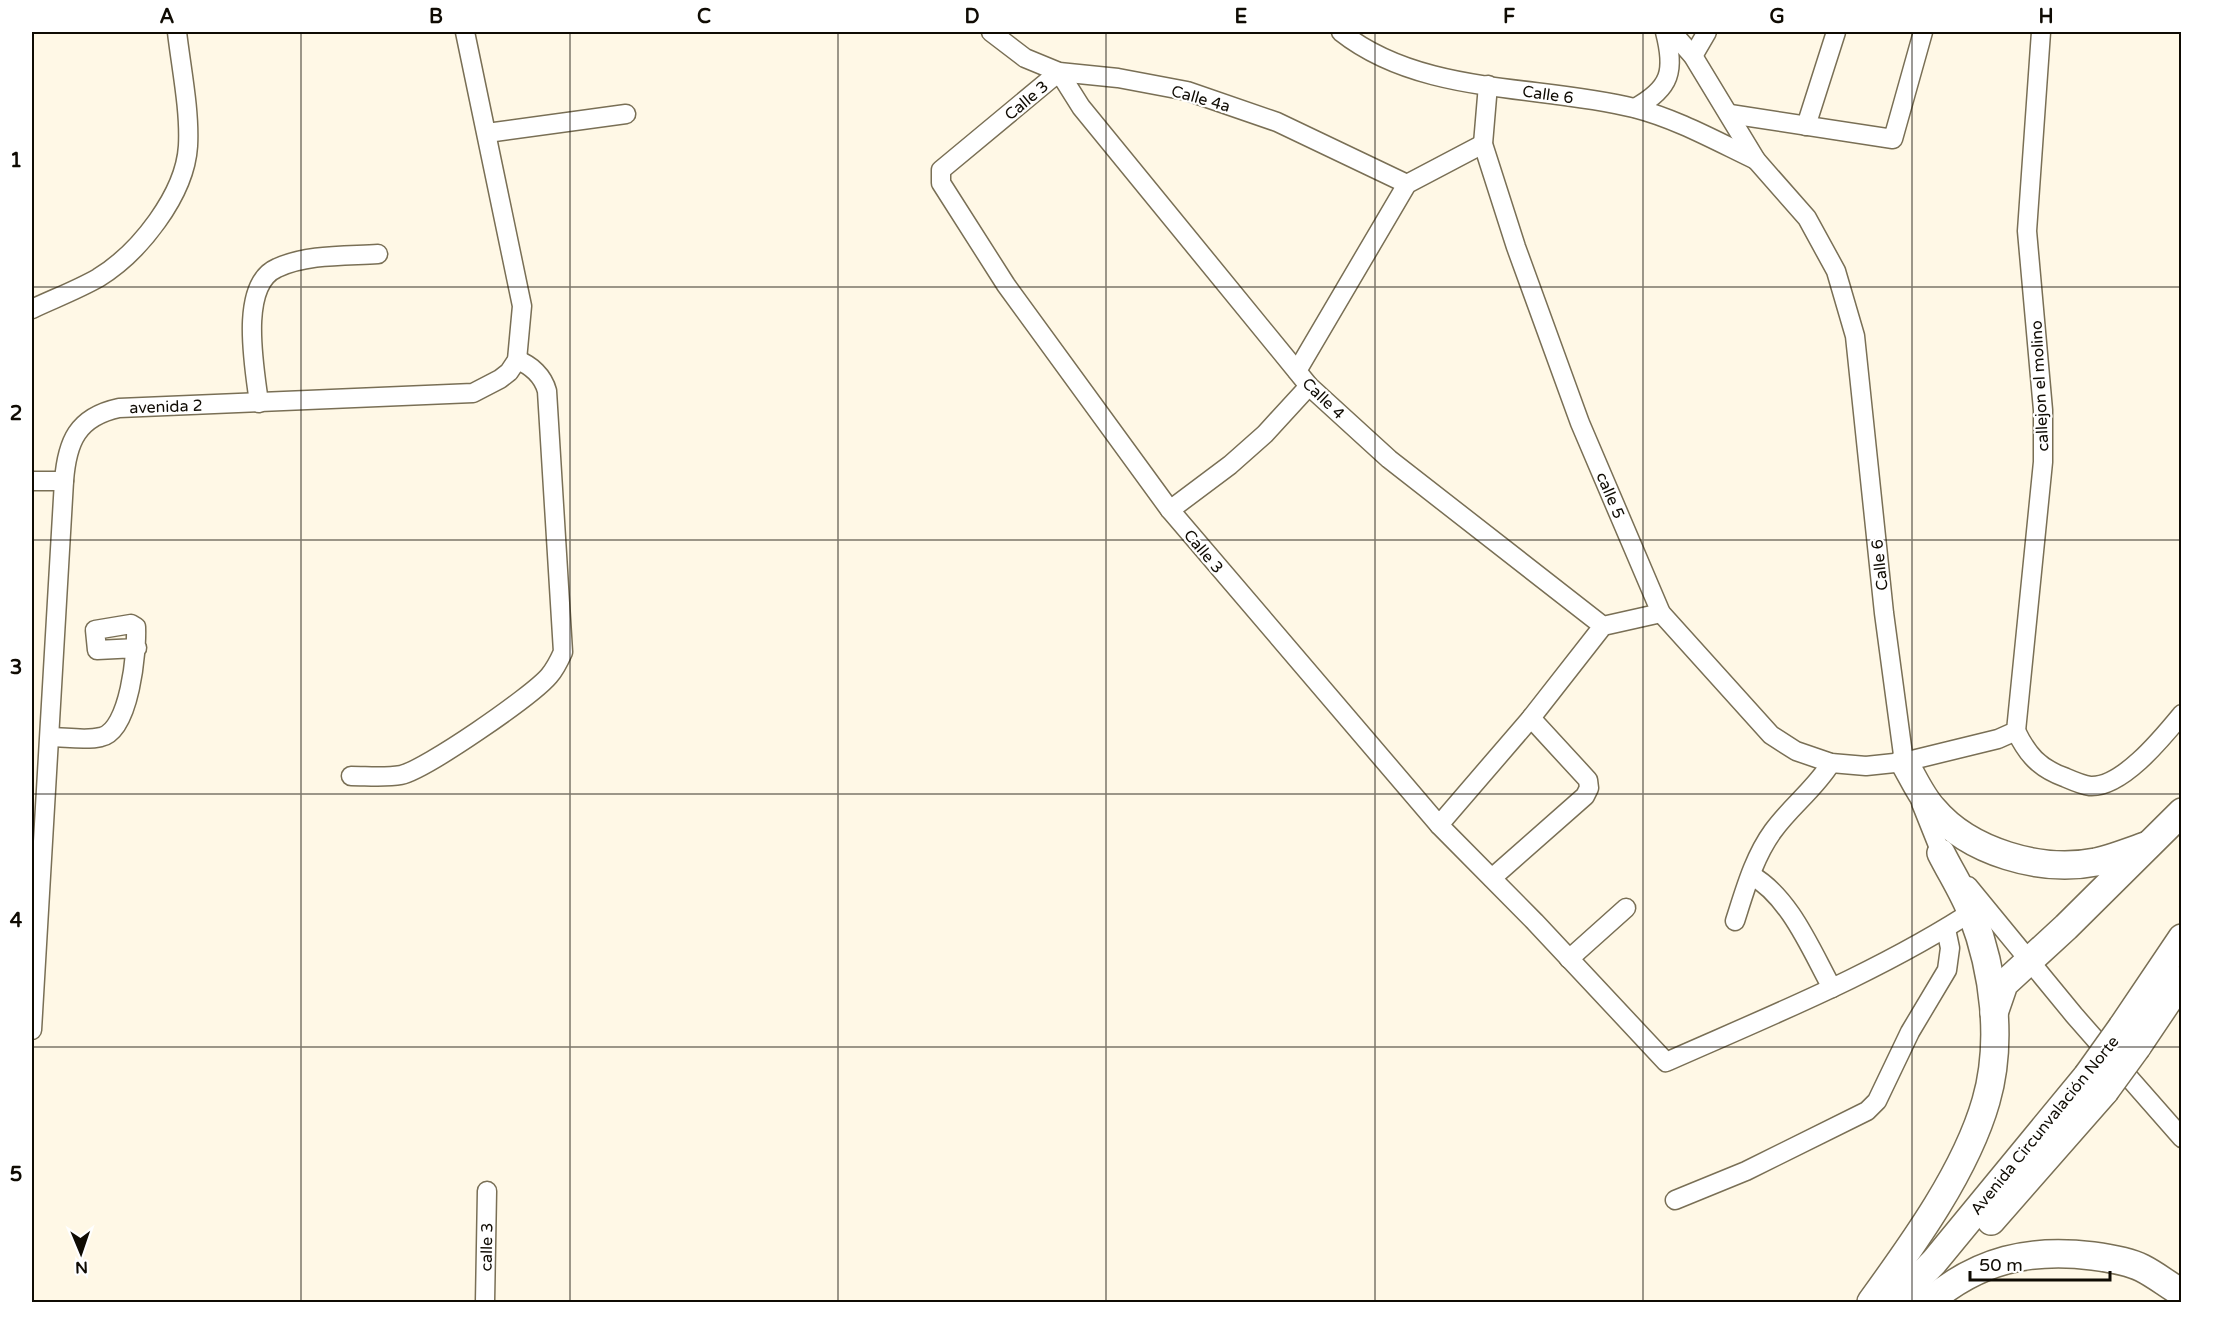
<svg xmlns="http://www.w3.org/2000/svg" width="2213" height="1334" viewBox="0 0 2213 1334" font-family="'Varela Round',sans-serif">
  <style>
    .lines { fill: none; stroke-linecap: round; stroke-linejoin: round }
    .minor-casing { stroke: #796f55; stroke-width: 21 }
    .highway-casing { stroke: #796f55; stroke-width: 30 }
    .minor { stroke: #fff; stroke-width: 18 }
    .highway { stroke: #fff; stroke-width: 27 }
    .highway-bridge-casing { stroke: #796f55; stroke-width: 30; stroke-linecap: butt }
    .highway-bridge { stroke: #fff; stroke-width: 27 }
    .grid { fill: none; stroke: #0f0b03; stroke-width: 1.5; stroke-opacity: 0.55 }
    .labels { text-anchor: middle; stroke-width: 4.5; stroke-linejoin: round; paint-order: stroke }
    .street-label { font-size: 16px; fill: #0f0b03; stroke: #fff }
    .neatline { fill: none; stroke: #0f0b03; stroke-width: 2 }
    .grid-label { font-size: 20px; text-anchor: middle; font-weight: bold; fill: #0f0b03 }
  </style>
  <rect width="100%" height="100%" fill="#fff8e6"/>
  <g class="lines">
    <g class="minor-casing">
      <g id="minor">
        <polyline points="991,32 1025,58 1059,72 1118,78 1187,91 1277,122 1407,184"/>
        <path d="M 1341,32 C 1422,96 1538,84 1634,108 C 1677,119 1716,141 1756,160"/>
        <polyline points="1672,32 1693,56 1756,160 1807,218 1836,271 1855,336 1884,613 1904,762 1908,772"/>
        <polyline points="1693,56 1707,32"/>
        <polyline points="1488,85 1483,144 1516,247 1580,423 1661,613 1771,735 1796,751 1831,763 1866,766 1904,762 1998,739 2016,731 2043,462 2043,410 2027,231 2041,32"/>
        <path d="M 1635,108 C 1671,88 1675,71 1665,32"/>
        <polyline points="1730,114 1893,139 1923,32"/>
        <polyline points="1806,126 1836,32"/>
        <polyline points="487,133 626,114"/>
        <path d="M 32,309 C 53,299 77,290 98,278 C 139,253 185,195 188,146 C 190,110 181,67 177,32"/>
        <polyline points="1297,371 1407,184 1483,144"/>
        <path d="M 259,403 C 255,370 238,285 277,268 C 307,254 346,256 378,254"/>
        <polyline points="32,481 64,481"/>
        <polyline points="1170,510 1230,465 1265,434 1309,386"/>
        <polyline points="1603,626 1531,718 1439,825 1170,510 1006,285 941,183 941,170 1059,72 1081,107 1309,386 1389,459 1603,626 1661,613"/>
        <path d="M 2016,731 C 2027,754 2039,768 2064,777 C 2071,780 2082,785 2090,786 C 2122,788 2163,737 2182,714"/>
        <path d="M 50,737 C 65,737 86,741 101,737 C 130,731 137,651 136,627 L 131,624 L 95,630 L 97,650 L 137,648"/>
        <path d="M 351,776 C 367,776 385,778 401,775 C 425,770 532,696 549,676 C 555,669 559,661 563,652 L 547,391 C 543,376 531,365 517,360"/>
        <polyline points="1921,803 1941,853 1948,862"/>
        <path d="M 1439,825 L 1535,922 L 1666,1062 C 1772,1015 1882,971 1979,907"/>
        <path d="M 1751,875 C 1790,897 1811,950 1832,988"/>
        <polyline points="1492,878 1585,796 1589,788 1588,780 1531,718"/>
        <polyline points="1968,886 2074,1015 2182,1138"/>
        <path d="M 1735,921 C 1745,890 1754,857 1773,831 C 1791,806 1815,789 1831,763"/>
        <polyline points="1569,959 1626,908"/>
        <path d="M 32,1030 L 64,481 C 67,442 77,417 119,408 L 473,393 L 500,379 L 509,372 L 517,360 L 522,306 L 465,32"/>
        <polyline points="1675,1200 1746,1171 1867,1111 1877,1101 1910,1032 1947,970 1950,948 1946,929"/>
        <polyline points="485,1302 487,1191"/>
      </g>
    </g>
    <g class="highway-casing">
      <g id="highway">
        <path d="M 1904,762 C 1913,777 1921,796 1933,809 C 1969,852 2041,873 2096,862 C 2113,858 2131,851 2148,845"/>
        <polyline points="1994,1013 2004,984 2066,927 2182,812"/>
        <polyline points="2122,1027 2182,938"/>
        <polyline points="2137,1047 2182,980"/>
        <polyline points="1991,1221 2105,1091"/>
        <path d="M 1871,1302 C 1913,1244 1966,1171 1986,1101 C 2003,1042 1994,971 1972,914 C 1964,893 1951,873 1941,853"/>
        <polyline points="1895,1302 1934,1262 2087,1076"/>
        <path d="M 1929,1302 C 1978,1260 2030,1248 2093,1256 C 2108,1258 2128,1261 2142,1268 C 2156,1275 2168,1285 2182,1293"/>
      </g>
    </g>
    <use href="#minor" class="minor"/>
    <use href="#highway" class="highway"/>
    <g class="highway-bridge-casing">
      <g id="highway-bridge">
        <polyline points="2087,1076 2122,1027"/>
        <polyline points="2105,1091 2137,1047"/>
      </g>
    </g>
    <use href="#highway-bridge" class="highway-bridge"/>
  </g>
  <path class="grid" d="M 301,32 L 301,1302M 570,32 L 570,1302M 838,32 L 838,1302M 1106,32 L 1106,1302M 1375,32 L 1375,1302M 1643,32 L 1643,1302M 1912,32 L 1912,1302M 32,287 L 2182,287M 32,540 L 2182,540M 32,794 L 2182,794M 32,1047 L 2182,1047"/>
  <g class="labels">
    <g class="street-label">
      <text transform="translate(1548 94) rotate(8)" y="6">Calle 6</text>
      <text transform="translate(1201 98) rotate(16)" y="6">Calle 4a</text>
      <text transform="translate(1026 100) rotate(-40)" y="6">Calle 3</text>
      <text transform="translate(2039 386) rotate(-93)" y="6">callejon el molino</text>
      <text transform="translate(1324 398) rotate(44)" y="6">Calle 4</text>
      <text transform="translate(166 406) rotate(-2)" y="6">avenida 2</text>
      <text transform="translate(1611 495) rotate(67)" y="6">calle 5</text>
      <text transform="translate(1204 551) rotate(50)" y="6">Calle 3</text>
      <text transform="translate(1879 565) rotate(-96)" y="6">Calle 6</text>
      <text transform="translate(2044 1125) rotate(-51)" y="6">Avenida Circunvalación Norte</text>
      <text transform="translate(486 1247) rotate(-89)" y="6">calle 3</text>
    </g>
  </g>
  <rect width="2213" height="1334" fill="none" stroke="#ffffff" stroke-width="66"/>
  <g transform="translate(81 1253) rotate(178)" stroke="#ffffff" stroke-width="4.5" paint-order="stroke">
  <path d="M0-4.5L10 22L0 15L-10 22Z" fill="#0f0b03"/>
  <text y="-9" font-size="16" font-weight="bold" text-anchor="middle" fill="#0f0b03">N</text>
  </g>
  <path d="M1970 1271v9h140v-9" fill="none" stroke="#0f0b03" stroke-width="3"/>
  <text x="1979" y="1271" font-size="18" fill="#0f0b03" stroke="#ffffff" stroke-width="4.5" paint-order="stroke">50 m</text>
  <rect x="33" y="33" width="2147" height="1268" class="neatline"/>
  <g class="grid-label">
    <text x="167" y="23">A</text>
    <text x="436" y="23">B</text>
    <text x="704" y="23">C</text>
    <text x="972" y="23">D</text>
    <text x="1241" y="23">E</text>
    <text x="1509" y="23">F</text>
    <text x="1777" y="23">G</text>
    <text x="2046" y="23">H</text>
    <text x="16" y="167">1</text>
    <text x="16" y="420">2</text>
    <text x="16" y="674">3</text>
    <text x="16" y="927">4</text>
    <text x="16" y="1181">5</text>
  </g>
</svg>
